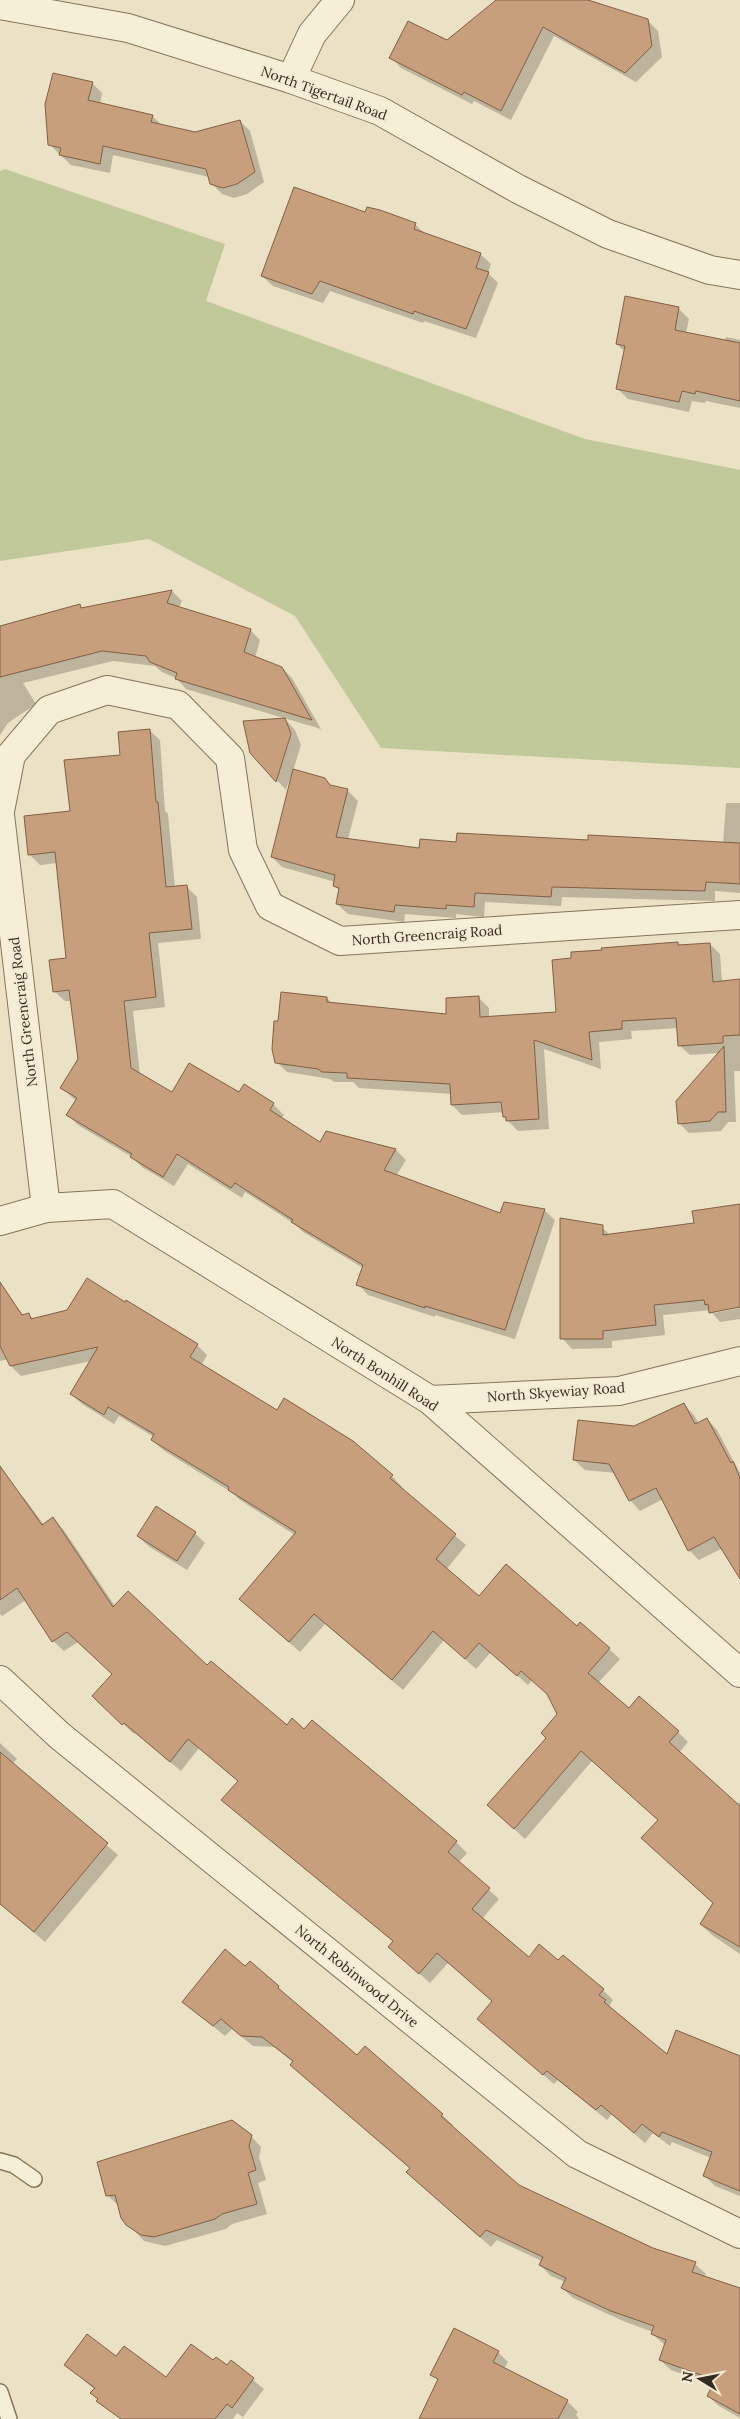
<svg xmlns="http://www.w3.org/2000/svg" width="740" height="2419" viewBox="0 0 740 2419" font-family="Lora,serif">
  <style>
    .green { fill: #c1c899 }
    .shadow { fill: #0003 }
    .building { fill: #c79f7d; stroke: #825f44 }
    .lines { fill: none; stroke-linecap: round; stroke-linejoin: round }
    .service-casing { stroke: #85745c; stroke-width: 18 }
    .minor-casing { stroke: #85745c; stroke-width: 30 }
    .service { stroke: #f6efd7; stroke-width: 15 }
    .minor { stroke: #f6efd7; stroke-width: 28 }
    .labels { text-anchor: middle; stroke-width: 4; stroke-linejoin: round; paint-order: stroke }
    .street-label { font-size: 14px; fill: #362b1f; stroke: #f3ebd4 }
  </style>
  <rect width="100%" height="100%" fill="#ebe1c5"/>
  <polygon class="green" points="5,169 225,244 206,301 585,439 740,470 740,768 381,748 295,616 149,539 0,561 0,171"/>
  <g class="shadow">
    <polygon points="499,0 584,0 647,20 658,31 662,57 636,82 554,36 511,120 474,101 472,104 401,68 391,57 447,42"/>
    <polygon points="92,83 102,93 100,104 152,116 162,125 195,133 240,121 250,131 264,182 247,194 234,198 222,194 211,183 209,177 113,155 110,173 71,165 49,144"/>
    <polygon points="366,213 415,224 426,235 480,254 491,264 488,273 498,283 476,338 424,321 423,323 330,291 323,303 273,286 262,276"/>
    <polygon points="678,308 689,319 686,333 725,341 726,337 740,340 740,408 706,401 705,403 692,401 689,412 628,399 617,388 625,352 617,344"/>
    <polygon points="172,591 182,601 179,608 250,630 260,640 255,658 282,668 292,678 321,729 186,689 176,678 162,672 155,666 113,661 23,683 36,704 8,723 0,735 0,626 79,605 83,609"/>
    <polygon points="285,719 295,730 301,745 293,771 324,779 332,787 347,790 358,801 348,839 420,850 457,843 723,844 726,803 740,803 740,893 715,891 715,901 562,897 561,906 485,902 484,917 456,914 456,918 405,914 404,922 348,914 337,904 340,891 334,886 335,882 282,867 272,857 292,779 290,778 286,790 251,752"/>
    <polygon points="149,730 160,740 165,811 168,814 175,888 187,887 197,897 201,939 158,943 165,1007 133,1011 140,1075 172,1094 240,1094 244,1086 273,1104 284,1115 281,1119 320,1143 327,1133 396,1150 406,1160 396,1176 501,1214 544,1210 555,1220 515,1339 435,1315 435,1317 368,1295 358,1284 363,1268 303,1232 296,1225 245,1192 242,1198 188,1164 174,1186 142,1167 132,1157 78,1125 68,1115 76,1101 62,1088 79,1059 72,1001 65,1001 54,991 67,959 57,863 40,865 29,854"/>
    <polygon points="678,944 680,946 710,944 720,954 722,982 740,981 740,1071 734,1071 736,1122 728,1122 721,1131 689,1133 679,1123 719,1053 690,1055 679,1045 678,1028 631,1031 632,1039 599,1042 601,1069 544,1049 549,1129 518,1131 504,1117 504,1112 462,1115 452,1105 452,1094 359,1088 353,1082 334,1082 330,1079 287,1072 277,1062 279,1022 327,998 333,1004 448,1015 478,997 489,1008 489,1018 557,1013"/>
    <polygon points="740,1205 740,1306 714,1310 714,1313 740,1308 740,1319 720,1322 710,1310 663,1315 665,1335 612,1341 612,1348 572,1349 562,1338 602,1227 610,1235 696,1224"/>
    <polygon points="4,1291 24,1316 29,1315 34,1319 197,1345 207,1355 201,1366 277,1412 353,1442 392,1476 402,1487 400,1489 466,1545 446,1570 479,1598 577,1628 609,1649 620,1659 598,1683 629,1710 678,1732 688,1742 679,1753 737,1805 740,1801 740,1954 712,1935 701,1925 714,1903 659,1821 592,1761 525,1839 499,1815 547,1738 559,1714 549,1695 532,1680 528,1685 491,1652 476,1669 444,1640 403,1690 325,1624 300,1652 251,1609 295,1535 240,1500 231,1492 163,1450 152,1440 154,1437 119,1416 114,1424 82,1404 71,1394 91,1361 21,1376 11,1366 8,1359 0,1361 0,1294"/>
    <polygon points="684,1405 694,1415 699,1424 707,1419 717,1430 740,1473 740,1576 723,1548 699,1560 689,1550 663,1499 640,1511 630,1500 616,1473 585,1470 574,1460 634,1427"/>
    <polygon points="0,1477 25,1499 44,1525 53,1519 63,1529 115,1606 207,1667 287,1726 305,1731 313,1722 456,1842 467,1853 458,1863 499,1899 482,1919 529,1958 558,1962 603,1990 613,2000 609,2006 667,2056 740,2087 740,2196 715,2186 704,2175 711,2158 672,2142 670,2146 653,2133 645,2143 612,2114 607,2120 558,2080 554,2084 489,2029 493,2001 448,1963 430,1983 389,1947 394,1942 223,1800 239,1782 199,1748 181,1771 135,1733 134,1734 104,1706 113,1674 78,1642 64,1651 53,1641 26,1600 2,1616 0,1614"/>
    <polygon points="195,1533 205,1543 187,1570 148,1546 138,1536"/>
    <polygon points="0,1743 17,1759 12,1764 118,1855 45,1942 0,1904"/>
    <polygon points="250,1963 357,2057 365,2048 442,2115 453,2125 452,2127 518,2186 653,2249 695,2264 706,2274 704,2277 740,2289 740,2418 719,2406 708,2396 714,2385 671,2370 660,2360 665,2345 652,2334 653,2332 623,2321 573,2298 562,2288 565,2282 551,2276 540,2265 542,2261 497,2240 491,2247 418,2183 408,2172 411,2169 302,2075 291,2065 293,2062 274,2047 253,2046 232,2029 225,2036 183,2002 245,1968"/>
    <polygon points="251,2136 261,2147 259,2157 266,2180 258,2183 267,2214 232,2224 226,2229 165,2246 144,2241 122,2218 119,2206 107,2195"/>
    <polygon points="498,2352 508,2362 504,2369 567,2401 578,2412 576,2415 579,2419 422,2419 439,2381 432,2374"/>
    <polygon points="117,2358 166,2379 213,2362 227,2367 231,2362 264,2389 243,2417 237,2413 233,2419 124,2419 102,2403 92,2393 95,2390 66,2365"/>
  </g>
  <g class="building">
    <polygon points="496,0 588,0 648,19 652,46 625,73 543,27 501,111 464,92 462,95 389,58 408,21 447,40"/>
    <polygon points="53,73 93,82 88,100 153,115 151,122 195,132 240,120 255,172 237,184 223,188 210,184 206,169 103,146 100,164 59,155 61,148 48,145 45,104"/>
    <polygon points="294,187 365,212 367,207 380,210 416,223 414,229 481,253 476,268 489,272 466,329 414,311 413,314 320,281 312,294 261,276"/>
    <polygon points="625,296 679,307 675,330 740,343 740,401 696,391 695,394 682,391 679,402 616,389 625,346 616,344"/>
    <polygon points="172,590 167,603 251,629 244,652 282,667 312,720 175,679 177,673 150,662 146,656 102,651 0,677 0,626 80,604 81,608"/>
    <polygon points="285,718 291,734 276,782 250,753 243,721"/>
    <polygon points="150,729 156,802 158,802 166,887 187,885 192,929 149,933 156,997 124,1001 131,1068 172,1092 189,1063 239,1092 244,1084 274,1103 270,1110 320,1142 326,1131 396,1149 384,1170 500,1213 504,1202 545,1209 505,1330 425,1306 425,1308 356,1285 363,1265 291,1222 293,1220 235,1183 231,1188 177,1154 163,1177 130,1157 132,1154 66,1115 77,1098 60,1088 78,1059 69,990 53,992 49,960 66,958 55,852 28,855 24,816 70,811 64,760 120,755 118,732"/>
    <polygon points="293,769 325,778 330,785 348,789 336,837 419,848 420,839 456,842 457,833 588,840 588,835 740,843 740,884 706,882 705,891 552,887 551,897 475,893 474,907 446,905 446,909 395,905 394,912 336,904 339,888 333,886 335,875 271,857"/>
    <polygon points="678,942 678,945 710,943 713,982 740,979 740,1035 723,1036 723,1043 678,1046 676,1018 622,1021 622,1029 589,1032 592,1060 534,1040 539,1119 506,1121 506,1117 503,1117 501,1102 451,1105 450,1084 347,1078 347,1073 322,1072 318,1069 275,1063 272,1049 274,1021 278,1021 281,992 327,997 327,1002 446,1014 446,998 479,996 480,1017 556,1012 552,960 571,958 571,952 602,950 601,948"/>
    <polygon points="724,1046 726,1112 718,1112 710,1121 678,1124 676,1101"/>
    <polygon points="740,1204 740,1307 709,1313 708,1304 705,1305 704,1300 654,1305 656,1325 603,1331 603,1339 560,1339 560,1218 603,1225 603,1235 694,1223 692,1211"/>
    <polygon points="87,1278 125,1302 126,1300 198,1344 190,1357 277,1410 284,1398 353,1441 393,1475 390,1478 456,1534 436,1559 479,1596 506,1564 577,1626 580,1622 610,1648 588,1673 629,1708 639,1696 679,1731 669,1742 740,1806 740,1947 700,1924 713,1903 641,1838 658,1820 581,1751 514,1829 487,1805 546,1738 541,1733 557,1714 547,1694 521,1671 517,1676 479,1643 465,1659 433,1631 392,1680 314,1614 289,1642 239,1599 296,1532 228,1490 229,1487 151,1440 154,1434 108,1407 104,1415 70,1394 98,1347 10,1366 0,1346 0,1282 22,1315 29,1313 31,1319 67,1310"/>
    <polygon points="684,1403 695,1424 707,1418 731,1463 733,1461 740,1478 740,1579 714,1537 688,1551 656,1488 629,1501 609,1464 573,1460 578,1420 634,1426"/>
    <polygon points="0,1466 42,1525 53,1517 113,1607 128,1591 207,1665 211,1661 287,1725 292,1718 304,1729 312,1720 457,1841 448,1852 490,1888 472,1909 529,1957 539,1944 558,1960 563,1955 604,1989 599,1995 606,2000 604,2002 667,2054 676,2030 740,2056 740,2191 703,2176 712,2152 662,2132 659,2137 642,2124 634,2133 601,2105 596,2110 547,2071 543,2075 477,2019 492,2001 437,1953 419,1974 388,1947 393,1941 221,1800 238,1781 188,1739 170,1762 124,1723 122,1725 92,1696 112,1674 67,1632 52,1642 17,1588 0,1600"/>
    <polygon points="156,1506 196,1532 177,1561 137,1536"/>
    <polygon points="0,1752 108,1843 34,1932 0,1904"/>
    <polygon points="225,1949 245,1966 250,1961 279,1986 278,1988 357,2055 365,2046 443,2114 441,2116 519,2185 653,2248 696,2262 692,2272 740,2288 740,2414 707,2396 715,2380 659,2360 666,2340 651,2334 654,2326 611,2311 561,2288 566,2278 539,2265 543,2257 486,2230 480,2237 406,2172 410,2168 290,2065 293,2061 262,2037 241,2036 221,2019 213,2026 182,2002"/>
    <polygon points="232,2120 252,2135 249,2146 256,2170 248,2173 257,2204 222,2214 215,2219 154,2237 141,2235 126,2225 121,2218 115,2195 106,2196 97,2162"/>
    <polygon points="454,2328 499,2351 493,2362 568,2400 558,2419 419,2419 438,2379 430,2375"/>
    <polygon points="87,2334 116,2356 124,2346 166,2377 191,2344 213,2360 216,2357 227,2365 231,2360 254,2378 232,2408 227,2404 215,2419 121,2419 96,2401 98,2399 90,2393 95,2388 64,2365"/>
  </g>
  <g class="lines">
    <g class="service-casing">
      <g id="service">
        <polyline points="0,2161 14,2165 34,2179"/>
        <polyline points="0,2392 9,2419"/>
      </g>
    </g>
    <g class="minor-casing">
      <g id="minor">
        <polyline points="0,5 128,28 291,79 380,111 518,189 608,234 710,270 740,275"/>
        <polyline points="291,79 312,34 340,0"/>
        <polyline points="0,811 11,755 49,710 107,690 178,705 230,758 243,850 270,906 340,941 740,915"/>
        <polyline points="0,815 46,1208"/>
        <polyline points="0,1221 46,1208 113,1204 430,1400 740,1673"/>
        <polyline points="430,1400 619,1391 740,1361"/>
        <polyline points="0,1680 60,1736 577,2154 740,2234"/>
      </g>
    </g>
    <use href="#service" class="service"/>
    <use href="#minor" class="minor"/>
  </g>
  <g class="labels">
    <g class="street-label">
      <text transform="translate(324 93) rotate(20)" y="5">North Tigertail Road</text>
      <text transform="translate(427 935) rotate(-4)" y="5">North Greencraig Road</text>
      <text transform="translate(23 1012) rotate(-97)" y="5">North Greencraig Road</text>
      <text transform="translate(385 1374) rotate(33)" y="5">North Bonhill Road</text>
      <text transform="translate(556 1392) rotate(-4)" y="5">North Skyewiay Road</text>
      <text transform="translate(357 1976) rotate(39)" y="5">North Robinwood Drive</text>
    </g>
  </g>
  <g transform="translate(700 2379) rotate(280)" stroke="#f3ebd4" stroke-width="4" paint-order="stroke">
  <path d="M0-4L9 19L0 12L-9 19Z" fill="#362b1f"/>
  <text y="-8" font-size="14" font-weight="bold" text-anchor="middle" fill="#362b1f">N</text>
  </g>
</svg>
